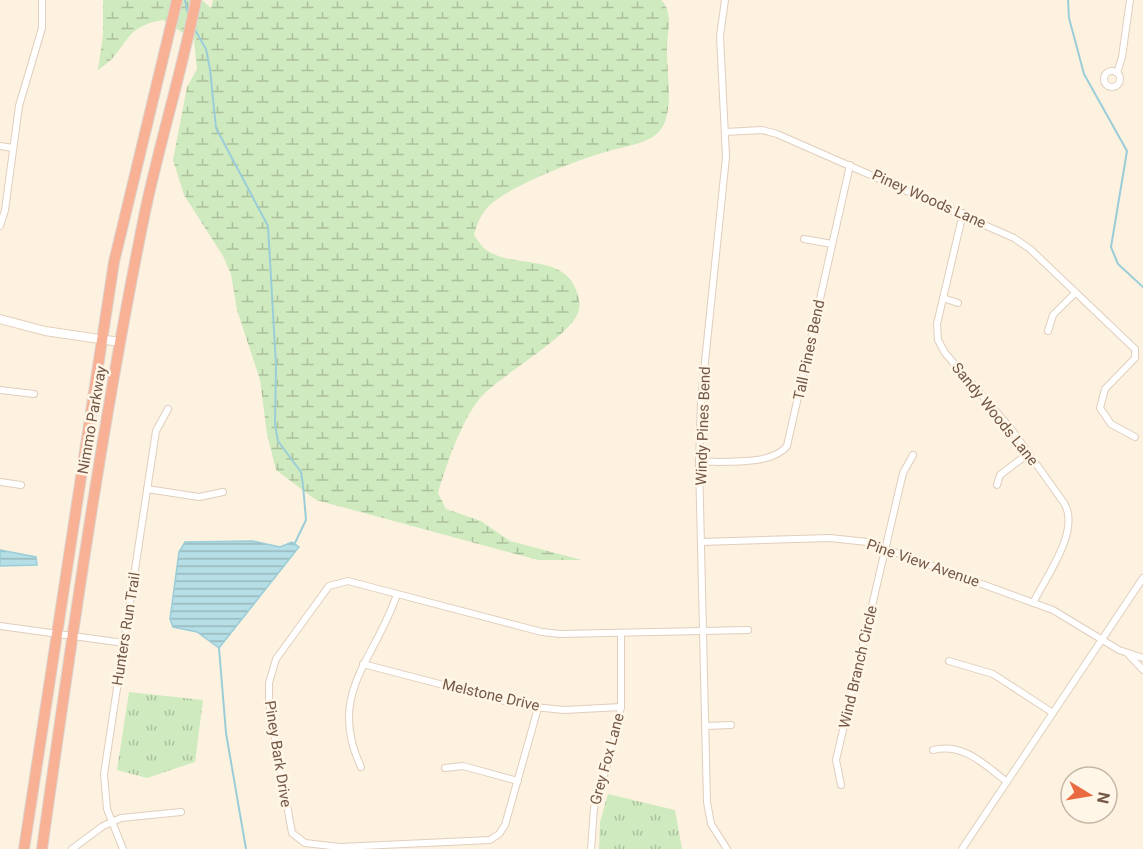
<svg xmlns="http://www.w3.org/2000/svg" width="1143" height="849" viewBox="0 0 1143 849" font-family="Roboto,sans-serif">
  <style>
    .wetland { fill: url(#wetland-marsh) }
    .park { fill: url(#park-tufts) }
    .water { fill: url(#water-rules); stroke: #9bcdd8; stroke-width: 1.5 }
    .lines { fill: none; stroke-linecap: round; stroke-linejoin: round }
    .stream { stroke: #9bcdd8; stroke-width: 2 }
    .street-casing { stroke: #e1cebc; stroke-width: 8 }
    .secondary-casing { stroke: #e6d0ba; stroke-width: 10 }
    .highway-casing { stroke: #dbd4cf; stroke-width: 12 }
    .street { stroke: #fff; stroke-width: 6 }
    .secondary { stroke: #fff; stroke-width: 8 }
    .highway { stroke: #f9b195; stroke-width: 10 }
    .labels { text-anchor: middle; stroke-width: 5; stroke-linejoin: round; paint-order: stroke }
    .street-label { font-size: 15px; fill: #745847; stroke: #fff6e7 }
  </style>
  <defs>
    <pattern id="wetland-marsh" width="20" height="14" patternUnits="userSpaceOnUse" patternTransform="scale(1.5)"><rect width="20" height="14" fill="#cfeabf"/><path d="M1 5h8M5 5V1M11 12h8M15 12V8" fill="none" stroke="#adc09d"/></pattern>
    <pattern id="park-tufts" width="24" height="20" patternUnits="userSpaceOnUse" patternTransform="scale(1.5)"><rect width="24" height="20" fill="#cfeabf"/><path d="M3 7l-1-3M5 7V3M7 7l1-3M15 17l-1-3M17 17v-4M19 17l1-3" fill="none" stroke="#adc09d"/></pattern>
    <pattern id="water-rules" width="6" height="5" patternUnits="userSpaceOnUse" patternTransform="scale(1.5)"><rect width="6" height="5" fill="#b5dee6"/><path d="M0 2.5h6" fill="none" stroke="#98b7bc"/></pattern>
  </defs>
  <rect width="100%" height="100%" fill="#fdf2e0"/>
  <path class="wetland" d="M 103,0 L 202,0 L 211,8 L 213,0 L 661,0 C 675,13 666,35 667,52 C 667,75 673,103 664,124 C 656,142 632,145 616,149 C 587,156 507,186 488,207 C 480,216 477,224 474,235 C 477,239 481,246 485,249 C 511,268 549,255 570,279 C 577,288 582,302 578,313 C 568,338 502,374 481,397 C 462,419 446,465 438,493 L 446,509 L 481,521 L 510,541 L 582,560 L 538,560 L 316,500 L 276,470 L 267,434 L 260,380 L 237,310 L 231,274 L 223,256 L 184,195 L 173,160 L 187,87 L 197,69 L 194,40 L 163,20 C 120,27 130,50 98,70 L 103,35 Z"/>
  <g class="park">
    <polygon points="129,692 203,700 195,762 147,778 117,770"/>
    <polygon points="608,794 675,810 682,849 599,849 600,822"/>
  </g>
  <g class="water">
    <polygon points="253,541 280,547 292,542 299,547 219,648 197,632 173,627 170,619 179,552 185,542"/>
    <polygon points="0,550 36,557 37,565 0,566"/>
  </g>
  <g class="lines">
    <g class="stream">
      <polyline points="185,0 188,14"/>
      <polyline points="1068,0 1069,18 1084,74 1127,151 1111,247 1118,264 1143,287"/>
      <polyline points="194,28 206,49 210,69 216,128 268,226 276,365 275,424 278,441 301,472 303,485 306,520 294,545"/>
      <polyline points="219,648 226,733 246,849"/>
    </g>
    <g class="street-casing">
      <g id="street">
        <polyline points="725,0 720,36 726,157 701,401 699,462 707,802 711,824 727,849"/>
        <circle cx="1112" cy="79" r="8"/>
        <polyline points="1117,73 1122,57 1130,0"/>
        <polyline points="725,132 762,130 777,134 1014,238 1030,249 1135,349 1135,358 1105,389 1100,408 1111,424 1135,437"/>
        <polyline points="0,146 13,148"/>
        <path d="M 963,213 L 937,324 L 938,340 L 945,353 L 1012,430 L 1064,503 C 1081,530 1046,577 1033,603"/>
        <polyline points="0,226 5,210 19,106 42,28 42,0"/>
        <polyline points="804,239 832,244"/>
        <polyline points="943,298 958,303"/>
        <polyline points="1048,331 1053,315 1075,293"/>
        <polyline points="0,390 34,394"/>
        <path d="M 699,462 C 723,461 772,466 787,446 L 850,165"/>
        <polyline points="0,482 21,485"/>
        <polyline points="997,485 1000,475 1029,453"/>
        <polyline points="147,489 199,497 223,492"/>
        <polyline points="701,542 830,538 867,542 1053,610 1119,650 1143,658"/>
        <polyline points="0,626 124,643"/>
        <polyline points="1128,654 1143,670"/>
        <polyline points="949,661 993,674 1053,713"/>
        <polyline points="363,664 524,706 564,710 621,707"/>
        <polyline points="538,708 505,825 499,834 490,840 340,847 305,843 292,833 269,703 269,683 276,659 329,586 348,581 542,632 560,634 748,630"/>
        <polyline points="705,726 731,725"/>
        <path d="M 933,750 C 963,742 985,765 1007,782"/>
        <path d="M 361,767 C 326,693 376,659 397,594"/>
        <polyline points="445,768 463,766 518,781"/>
        <polyline points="841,785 836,760 903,473 913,455"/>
        <polyline points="72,849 103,826 121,818 181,812"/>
        <polyline points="123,849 107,809 104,774 156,431 168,409"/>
        <polyline points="591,849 594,808 612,748 621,707 621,633"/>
        <polyline points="962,849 1143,578"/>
      </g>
    </g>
    <g class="secondary-casing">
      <polyline id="secondary" points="0,319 45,331 120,342"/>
    </g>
    <g class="highway-casing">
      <g id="highway">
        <polyline points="24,849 114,262 177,0"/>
        <path d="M 42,849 C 72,636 102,423 145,212 C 160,141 182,71 196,0"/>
      </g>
    </g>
    <use href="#street" class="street"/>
    <use href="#secondary" class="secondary"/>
    <use href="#highway" class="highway"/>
  </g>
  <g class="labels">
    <g class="street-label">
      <text transform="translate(929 199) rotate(24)" y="5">Piney Woods Lane</text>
      <text transform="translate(809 350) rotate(-78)" y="5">Tall Pines Bend</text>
      <text transform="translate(995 414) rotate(51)" y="5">Sandy Woods Lane</text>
      <text transform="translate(92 420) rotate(-80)" y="5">Nimmo Parkway</text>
      <text transform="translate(703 426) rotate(-88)" y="5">Windy Pines Bend</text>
      <text transform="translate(923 563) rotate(19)" y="5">Pine View Avenue</text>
      <text transform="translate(126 629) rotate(-81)" y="5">Hunters Run Trail</text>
      <text transform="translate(858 667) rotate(-77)" y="5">Wind Branch Circle</text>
      <text transform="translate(491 695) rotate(13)" y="5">Melstone Drive</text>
      <text transform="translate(278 754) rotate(81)" y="5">Piney Bark Drive</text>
      <text transform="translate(607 759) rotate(-75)" y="5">Grey Fox Lane</text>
    </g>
  </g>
  <g transform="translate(1089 795) rotate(101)"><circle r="28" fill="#fff6e7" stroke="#c7b7a7" stroke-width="1.5"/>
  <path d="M0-4.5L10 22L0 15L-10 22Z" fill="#ea6b42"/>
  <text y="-9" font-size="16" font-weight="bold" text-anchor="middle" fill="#745847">N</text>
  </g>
</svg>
